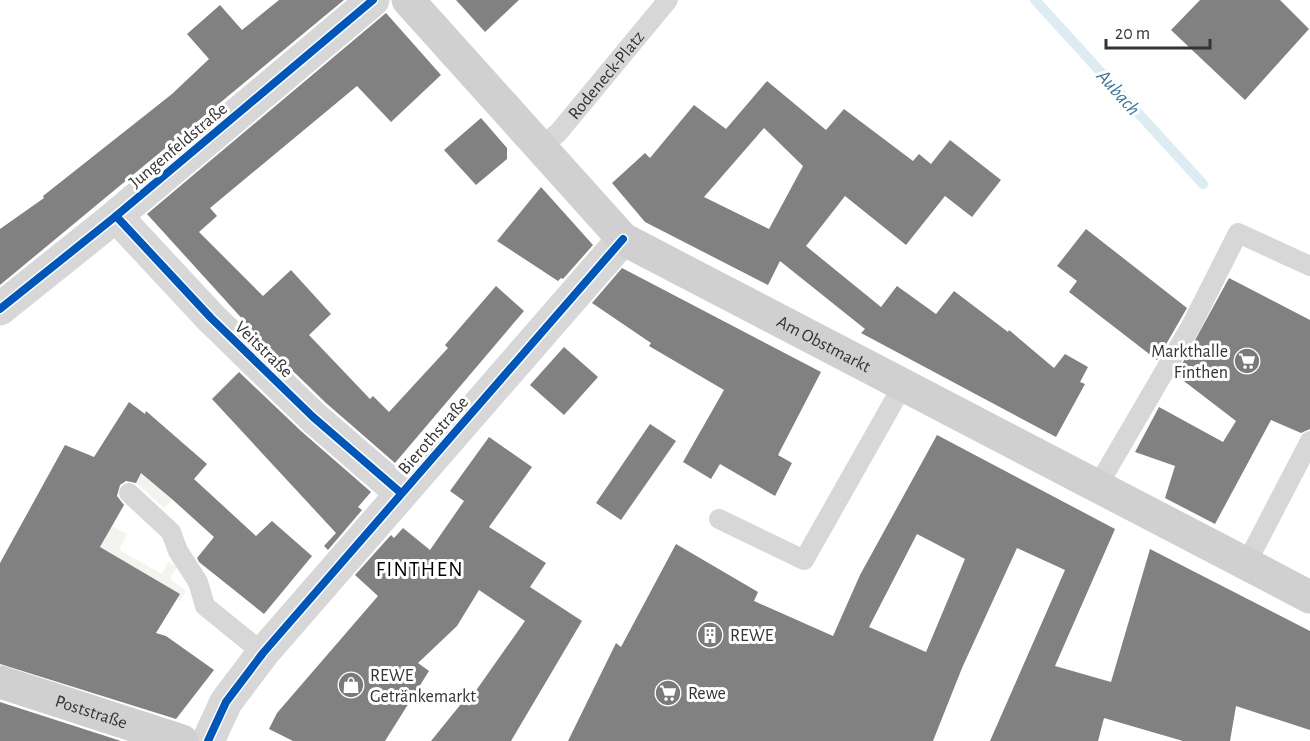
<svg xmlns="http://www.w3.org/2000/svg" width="1310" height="741" viewBox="0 0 1310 741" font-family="'Alegreya Sans',sans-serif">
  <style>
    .green { fill: #f1f5ed }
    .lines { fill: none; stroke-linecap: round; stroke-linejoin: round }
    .stream { stroke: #ddebf3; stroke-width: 10 }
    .building { fill: #818181; fill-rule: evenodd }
    .service { stroke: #d7d7d7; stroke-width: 20 }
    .minor { stroke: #d7d7d7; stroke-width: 33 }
    .secondary { stroke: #d0d0d0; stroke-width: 33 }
    .cycleway-casing { stroke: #fff; stroke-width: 11 }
    .cycleway { stroke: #0057b8; stroke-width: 8 }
    .labels { text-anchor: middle; stroke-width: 6; stroke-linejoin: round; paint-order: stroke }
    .street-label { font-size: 18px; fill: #333; stroke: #fff }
    .poi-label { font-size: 18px; fill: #333; stroke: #fff; text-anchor: start }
    .water-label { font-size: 20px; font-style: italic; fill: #3f7597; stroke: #fff }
    .quarter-label { font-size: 21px; letter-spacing: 1.5px; fill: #000; stroke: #fff }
  </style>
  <rect width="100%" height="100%" fill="#fff"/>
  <g class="green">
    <polygon points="121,455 172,500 164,508 115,464"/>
    <polygon points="112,526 127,534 119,550 162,574 168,562 177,567 170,579 186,591 180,601 176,600 180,594 125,562 94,560"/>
  </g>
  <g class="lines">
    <polyline class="stream" points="1035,0 1203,184"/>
  </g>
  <g class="building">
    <polygon points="279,0 344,0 0,285 0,229 44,198 43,196 172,94 209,59 187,34 220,5 242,30"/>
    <polygon points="456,0 519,0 485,32"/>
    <polygon points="1200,0 1280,0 1309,29 1245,100 1171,30"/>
    <polygon points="386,13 441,75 391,122 357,86 210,208 217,216 199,232 263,296 291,270 331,314 309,335 370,399 373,396 389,412 448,348 445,345 496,286 524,311 395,463 326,403 266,345 147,214"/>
    <path d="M 767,81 L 826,130 L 844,109 L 913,161 L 919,154 L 931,164 L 950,140 L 1001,180 L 972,217 L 945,196 L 906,245 L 845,196 L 806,246 L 881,307 L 897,286 L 936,314 L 954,291 L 1008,332 L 1009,330 L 1054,368 L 1065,354 L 1088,367 L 1080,382 L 1085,384 L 1056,437 L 861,333 L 865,329 L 780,261 L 768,285 L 645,222 L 612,183 L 645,153 L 650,158 L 694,105 L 726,129 ZM 764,128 L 803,166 L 769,229 L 704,197 Z"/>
    <polygon points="481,118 507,148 507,159 476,185 444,150"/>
    <polygon points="541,187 593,245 563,279 561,278 558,281 497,241"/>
    <polygon points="1086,229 1187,308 1157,360 1069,292 1077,281 1057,266"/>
    <polygon points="622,268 821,372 778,455 792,463 775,496 720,464 711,479 683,462 724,390 649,346 651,343 592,303"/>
    <polygon points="1229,278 1310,320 1310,429 1301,433 1271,420 1215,524 1165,498 1175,466 1135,452 1159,407 1223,442 1236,421 1176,375"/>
    <polygon points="564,347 598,377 564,415 530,385"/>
    <polygon points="239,372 301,431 371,492 358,507 362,510 328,550 324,546 336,533 212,399"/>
    <polygon points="129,402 145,414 146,411 207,464 194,479 256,536 272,521 312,556 264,614 199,562 197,558 214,537 173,500 141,473 136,483 126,481 120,485 117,496 124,505 100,547 180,594 156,633 166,636 214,670 176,719 0,664 0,563 65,445 94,457"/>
    <polygon points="650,424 676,441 621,520 596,503"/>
    <path d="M 937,435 L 1115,529 L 1055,666 L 1111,682 L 1150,549 L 1310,631 L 1310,730 L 1236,706 L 1230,741 L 1183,741 L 1104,718 L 1098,741 L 990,741 L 1065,570 L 1017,548 L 962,668 L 933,741 L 568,741 L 616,643 L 621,647 L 676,544 L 758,592 L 754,601 L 833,636 L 860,575 ZM 917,534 L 965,559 L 926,652 L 869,627 Z"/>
    <polygon points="489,437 532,467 489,527 546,563 530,587 582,621 511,741 431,741 465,699 468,702 525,621 479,590 457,626 418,663 429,671 385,741 293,741 269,729 277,713 378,596 355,575 391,535 394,538 403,528 430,550 464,501 450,491"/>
    <polygon points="0,702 121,741 0,741"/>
  </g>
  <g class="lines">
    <g class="service">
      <path id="s1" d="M 540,147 L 558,133 L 668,0"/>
      <polyline points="1097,487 1191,326 1238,233 1310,266"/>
      <polyline points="129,493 171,532 178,551 198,582 205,606 263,653"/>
      <polyline points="719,519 804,560 903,385"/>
      <polyline points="1246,564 1310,441"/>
    </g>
    <g class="minor">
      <polyline points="116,216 211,318 313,417 401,493"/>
      <polyline points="0,309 116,216 373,0"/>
      <polyline points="208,741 226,702 263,653 623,239"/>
    </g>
    <g class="secondary">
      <path id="s2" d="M 408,0 L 623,239 L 1310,597"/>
      <path id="s3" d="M 0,682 L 182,741"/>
    </g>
    <g class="cycleway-casing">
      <g id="cycleway">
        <polyline points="116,216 211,318 313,417 401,493"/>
        <polyline points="0,309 116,216 373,0"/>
        <polyline points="208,741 226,702 263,653 623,239"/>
      </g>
    </g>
    <use href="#cycleway" class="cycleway"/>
  </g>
  <defs>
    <g id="supermarket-disc" transform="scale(1.35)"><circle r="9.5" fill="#7a7a7a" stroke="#fff"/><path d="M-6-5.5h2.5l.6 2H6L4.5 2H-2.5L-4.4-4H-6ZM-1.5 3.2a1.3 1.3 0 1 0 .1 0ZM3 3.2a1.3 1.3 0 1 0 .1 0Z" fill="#fff"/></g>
    <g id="building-disc" transform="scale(1.35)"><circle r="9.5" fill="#7a7a7a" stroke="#fff"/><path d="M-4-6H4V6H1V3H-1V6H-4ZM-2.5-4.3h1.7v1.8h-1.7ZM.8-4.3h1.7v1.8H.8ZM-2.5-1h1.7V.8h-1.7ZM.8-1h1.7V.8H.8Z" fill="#fff"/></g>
    <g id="shop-disc" transform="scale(1.35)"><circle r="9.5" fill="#7a7a7a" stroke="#fff"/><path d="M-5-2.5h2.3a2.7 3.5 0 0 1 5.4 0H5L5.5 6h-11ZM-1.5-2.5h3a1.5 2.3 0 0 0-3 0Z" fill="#fff"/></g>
  </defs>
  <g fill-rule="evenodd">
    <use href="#supermarket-disc" x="1247" y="361"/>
    <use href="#building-disc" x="710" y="635"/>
    <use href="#shop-disc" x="351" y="685"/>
    <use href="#supermarket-disc" x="668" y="693"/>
  </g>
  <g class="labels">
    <g class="street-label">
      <text dy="6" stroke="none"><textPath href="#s1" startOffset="98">Rodeneck-Platz</textPath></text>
      <text transform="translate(178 145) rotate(-40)" y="6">Jungenfeldstraße</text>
      <text dy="6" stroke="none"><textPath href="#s2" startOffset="548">Am Obstmarkt</textPath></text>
      <text transform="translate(264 349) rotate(44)" y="6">Veitstraße</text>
      <text transform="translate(433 435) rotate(-49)" y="6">Bierothstraße</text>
      <text dy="6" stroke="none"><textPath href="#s3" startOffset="96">Poststraße</textPath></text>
    </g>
    <g class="poi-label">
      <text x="1228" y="357" text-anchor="end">Markthalle<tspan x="1228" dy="21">Finthen</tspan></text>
      <text x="730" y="641">REWE</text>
      <text x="370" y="681">REWE<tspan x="370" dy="21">Getränkemarkt</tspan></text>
      <text x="688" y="699">Rewe</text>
    </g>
    <g class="water-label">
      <text transform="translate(1119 92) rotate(48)" y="7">Aubach</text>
    </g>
    <g class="quarter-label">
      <text x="420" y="576">FINTHEN</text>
    </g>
  </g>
  <path d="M1106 39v9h104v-9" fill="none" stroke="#333333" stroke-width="3"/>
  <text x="1115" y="39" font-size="18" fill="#333333" stroke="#ffffff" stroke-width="4.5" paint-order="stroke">20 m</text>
</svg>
